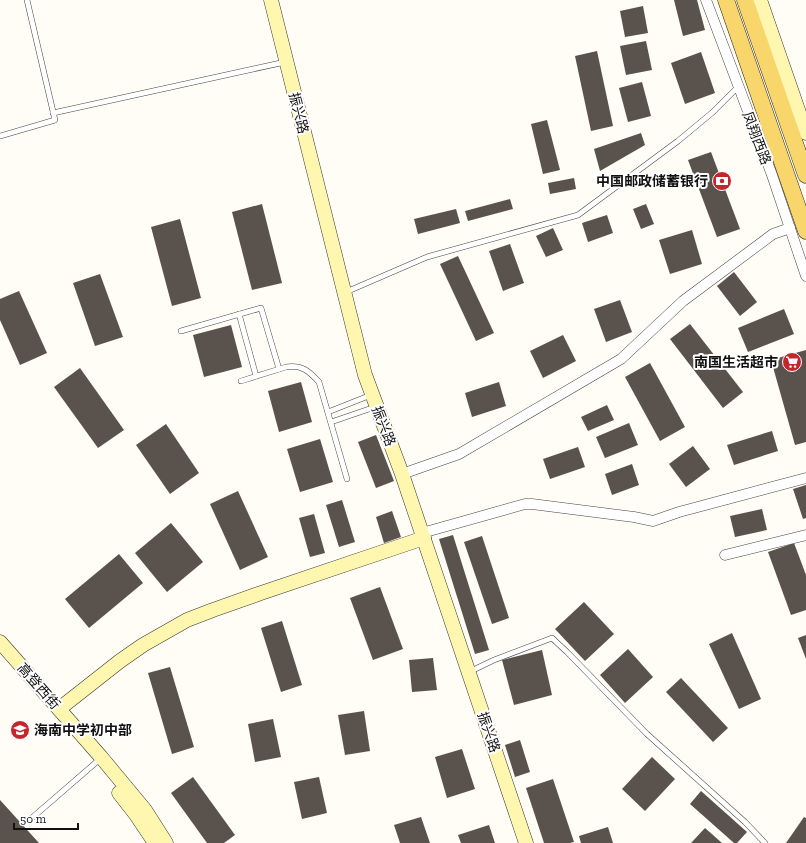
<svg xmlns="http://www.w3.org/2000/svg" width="806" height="843" viewBox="0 0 806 843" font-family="'Zilla Slab','Noto Sans SC',serif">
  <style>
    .building { fill: #5a524d }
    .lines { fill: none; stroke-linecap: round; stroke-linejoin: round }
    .lane-casing { stroke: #444; stroke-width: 6 }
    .street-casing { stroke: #444; stroke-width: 11 }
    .secondary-casing { stroke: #333; stroke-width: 15 }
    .primary-casing { stroke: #222; stroke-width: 17 }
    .lane { stroke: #fff; stroke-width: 5 }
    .street { stroke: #fff; stroke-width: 10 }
    .secondary { stroke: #fff6b0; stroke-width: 14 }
    .primary { stroke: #f9d66b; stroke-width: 16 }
    .labels { text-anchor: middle; stroke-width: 4; stroke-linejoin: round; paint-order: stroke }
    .street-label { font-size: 14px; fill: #111; stroke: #fff }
    .poi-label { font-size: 14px; font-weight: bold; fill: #111; stroke: #fff; text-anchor: end }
  </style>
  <rect width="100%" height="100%" fill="#fffdf5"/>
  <g class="building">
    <polygon points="674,0 697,0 705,30 683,36"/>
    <polygon points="643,6 648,33 625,37 620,11"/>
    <polygon points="646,41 652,70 626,75 620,46"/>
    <polygon points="597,51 613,126 591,131 575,56"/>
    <polygon points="701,52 715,93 685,104 671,63"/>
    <polygon points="642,82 651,116 628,122 619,88"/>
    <polygon points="547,120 560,170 543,174 531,124"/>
    <polygon points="641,133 645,145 600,171 594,149"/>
    <polygon points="711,152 740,229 717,237 688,160"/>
    <polygon points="574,178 576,189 550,194 548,183"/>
    <polygon points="510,199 513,209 468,221 465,211"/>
    <polygon points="262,204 282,283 252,290 232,212"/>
    <polygon points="646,204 654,224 641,229 633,209"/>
    <polygon points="456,209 460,223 418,234 414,219"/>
    <polygon points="607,215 613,233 588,242 582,223"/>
    <polygon points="180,219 201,298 172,306 151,227"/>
    <polygon points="553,228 563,250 546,257 536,236"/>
    <polygon points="692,230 702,264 670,274 659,240"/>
    <polygon points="510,244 524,283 503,291 489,251"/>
    <polygon points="458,256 494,333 476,341 440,264"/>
    <polygon points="734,272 757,302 740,316 717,286"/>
    <polygon points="100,274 123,337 95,346 73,283"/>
    <polygon points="19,291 47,353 20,365 0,320 0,299"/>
    <polygon points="620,300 632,332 606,342 594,309"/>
    <polygon points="784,309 794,334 748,352 738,328"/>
    <polygon points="690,324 743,392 723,408 670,339"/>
    <polygon points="231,325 242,367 204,377 193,335"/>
    <polygon points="563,335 576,361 543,378 530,351"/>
    <polygon points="806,350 806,442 795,445 771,360"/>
    <polygon points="650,363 685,427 660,441 625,377"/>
    <polygon points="80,368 124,430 98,448 54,387"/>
    <polygon points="301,382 312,422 279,432 268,391"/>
    <polygon points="499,382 506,406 472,417 465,393"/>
    <polygon points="607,405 614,420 588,431 581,417"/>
    <polygon points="629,423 638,445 605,458 596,437"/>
    <polygon points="166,424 199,473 170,494 136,445"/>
    <polygon points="772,431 778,451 734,465 727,445"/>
    <polygon points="376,435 394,481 376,488 358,442"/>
    <polygon points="320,439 333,482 300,492 287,449"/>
    <polygon points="693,446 710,469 686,487 669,464"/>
    <polygon points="578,447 585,467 550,479 543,459"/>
    <polygon points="632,464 639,485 612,495 605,474"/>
    <polygon points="806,485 806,518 803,519 793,489"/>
    <polygon points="238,491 268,557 240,570 210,504"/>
    <polygon points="342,500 355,542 339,547 326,505"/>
    <polygon points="762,509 767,530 735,537 730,516"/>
    <polygon points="392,511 401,537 384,543 376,517"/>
    <polygon points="314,514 325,553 310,557 299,518"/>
    <polygon points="171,523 203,562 167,592 135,553"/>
    <polygon points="453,535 489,650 475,654 439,539"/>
    <polygon points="482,536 509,618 492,624 464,542"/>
    <polygon points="794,543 806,575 806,610 791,615 768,552"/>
    <polygon points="119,554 143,583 89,628 65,599"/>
    <polygon points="380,587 403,649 373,660 350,598"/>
    <polygon points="584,602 614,634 585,661 555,629"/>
    <polygon points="282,621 302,685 281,692 261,628"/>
    <polygon points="732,633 761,699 739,709 709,644"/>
    <polygon points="806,635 806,659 798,638"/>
    <polygon points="628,649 653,677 625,703 600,675"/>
    <polygon points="542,650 552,695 514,705 502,660"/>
    <polygon points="433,658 437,690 412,692 409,660"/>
    <polygon points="170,667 194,747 172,754 148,673"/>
    <polygon points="681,678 728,728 713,742 666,692"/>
    <polygon points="364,711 370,751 345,755 338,715"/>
    <polygon points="273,719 281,757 255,762 248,724"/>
    <polygon points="520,740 530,772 515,777 505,745"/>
    <polygon points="462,749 475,789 447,798 435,757"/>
    <polygon points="652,757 675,779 645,811 622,789"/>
    <polygon points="193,777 235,835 224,843 207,843 171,793"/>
    <polygon points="319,777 327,813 302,819 294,782"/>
    <polygon points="553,779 574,842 570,843 544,843 526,788"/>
    <polygon points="701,791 747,832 737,843 734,843 690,804"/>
    <polygon points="0,800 39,843 0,843"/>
    <polygon points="421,817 430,843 400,843 394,825"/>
    <polygon points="804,817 806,818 806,843 786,843"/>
    <polygon points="489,825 495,843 461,843 458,835"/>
    <polygon points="608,827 613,843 581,843 579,836"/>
    <polygon points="705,828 722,843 691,843"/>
  </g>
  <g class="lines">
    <g class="lane-casing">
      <g id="lane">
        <polyline points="53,113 285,62"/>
        <polyline points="0,136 55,120 27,0"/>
        <polyline points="346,292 427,257 578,215 678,141 713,112 738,87"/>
        <polyline points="239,314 256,376"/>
        <polyline points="181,331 261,308 279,369"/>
        <path d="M 241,381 L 286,367 C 302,365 308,370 319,382 L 347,479"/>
        <polyline points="328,412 371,395"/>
        <polyline points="331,422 375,407"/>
        <polyline points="469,672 494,660 552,638 567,652 647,734 745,822 765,843"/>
        <polyline points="33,817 100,759"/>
      </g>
    </g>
    <g class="street-casing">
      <g id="street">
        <polyline points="706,0 772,175 806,276"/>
        <polyline points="402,474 459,454 621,359 683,301 773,234 790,228"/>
        <polyline points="422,533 525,504 532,504 634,517 653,521 679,512 806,478"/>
        <polyline points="725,555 806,535"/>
      </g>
    </g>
    <g class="secondary-casing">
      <g id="secondary">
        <polyline points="271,0 365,375 402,474 526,843"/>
        <polyline points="760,0 806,133"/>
        <polyline points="0,642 101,757 145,810 166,843"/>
        <polyline points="59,709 120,661 143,645 187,620 213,610 261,593 424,538"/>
        <polyline points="119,793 137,816 155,843"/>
      </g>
    </g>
    <g class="primary-casing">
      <g id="primary">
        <polyline points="726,0 806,231"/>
        <polyline points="745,0 806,175"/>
      </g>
    </g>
    <use href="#lane" class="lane"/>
    <use href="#street" class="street"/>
    <use href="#secondary" class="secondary"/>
    <use href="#primary" class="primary"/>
  </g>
  <defs>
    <g id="bank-disc" transform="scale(1)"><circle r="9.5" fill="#c4262e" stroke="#fff"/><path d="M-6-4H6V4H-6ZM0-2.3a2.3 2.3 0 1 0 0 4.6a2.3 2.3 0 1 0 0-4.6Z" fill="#fff"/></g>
    <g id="supermarket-disc" transform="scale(1)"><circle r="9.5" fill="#c4262e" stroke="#fff"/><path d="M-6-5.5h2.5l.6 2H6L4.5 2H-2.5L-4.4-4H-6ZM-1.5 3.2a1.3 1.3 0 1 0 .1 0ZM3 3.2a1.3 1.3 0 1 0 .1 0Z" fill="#fff"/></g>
    <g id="school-disc" transform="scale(1)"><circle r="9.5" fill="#c4262e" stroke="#fff"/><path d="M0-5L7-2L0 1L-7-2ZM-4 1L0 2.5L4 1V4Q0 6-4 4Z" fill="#fff"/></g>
  </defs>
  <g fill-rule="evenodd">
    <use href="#bank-disc" x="722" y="181"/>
    <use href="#supermarket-disc" x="792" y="362"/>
    <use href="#school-disc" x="20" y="730"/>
  </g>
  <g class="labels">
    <g class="street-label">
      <text transform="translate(299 113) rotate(76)" y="5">振兴路</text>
      <text transform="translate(757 138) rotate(69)" y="5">凤翔西路</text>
      <text transform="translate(384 426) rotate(69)" y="5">振兴路</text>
      <text transform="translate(39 686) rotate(49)" y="5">高登西街</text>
      <text transform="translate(489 732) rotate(71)" y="5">振兴路</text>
    </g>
    <g class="poi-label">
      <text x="708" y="186">中国邮政储蓄银行</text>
      <text x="778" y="367">南国生活超市</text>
      <text x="34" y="735" text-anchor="start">海南中学初中部</text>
    </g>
  </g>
  <path d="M14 823v6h64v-6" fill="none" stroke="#111111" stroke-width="2"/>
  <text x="20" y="823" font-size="12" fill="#111111" stroke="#ffffff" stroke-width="3" paint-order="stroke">50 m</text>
</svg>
